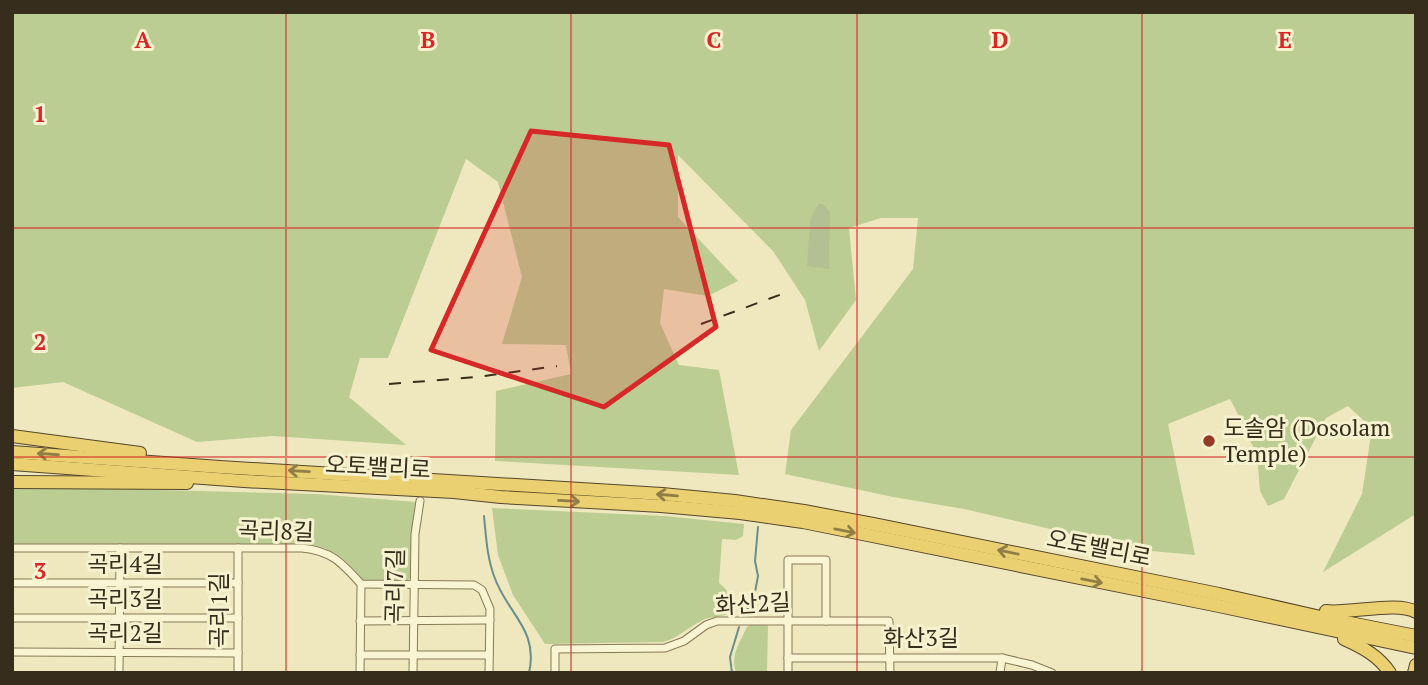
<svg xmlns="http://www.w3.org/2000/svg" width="1428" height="685" viewBox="0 0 1428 685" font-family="'PT Serif','Noto Sans KR',serif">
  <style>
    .green { fill: #bccd93 }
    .cemetery { fill: #b3c192 }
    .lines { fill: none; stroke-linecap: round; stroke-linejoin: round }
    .stream { stroke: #698e8b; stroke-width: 2 }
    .minor-casing { stroke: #877957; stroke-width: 9 }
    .trunk-casing { stroke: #55462b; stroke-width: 14 }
    .minor { stroke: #f9f4d2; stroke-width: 7 }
    .trunk { stroke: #ead070; stroke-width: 12 }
    .rail { stroke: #362d1c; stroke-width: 2; stroke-dasharray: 12 12; stroke-linecap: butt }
    .oneway { stroke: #907e46 }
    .marked { fill: #d62828; fill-opacity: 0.2; stroke: #d62828; stroke-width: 5; stroke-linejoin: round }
    .grid { fill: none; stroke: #d62828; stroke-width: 2; stroke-opacity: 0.55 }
    .poi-dot { fill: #983826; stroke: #f6f1ce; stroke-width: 2.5 }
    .labels { text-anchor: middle; stroke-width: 6; stroke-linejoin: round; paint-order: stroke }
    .poi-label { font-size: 23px; fill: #362d1c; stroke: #f6f1ce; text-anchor: start }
    .street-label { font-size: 23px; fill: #362d1c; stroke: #f6f1ce }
    .grid-label { font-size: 23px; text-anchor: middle; font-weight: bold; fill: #d62828; stroke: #f6f1ce; stroke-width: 6; stroke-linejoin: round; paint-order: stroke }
  </style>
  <rect width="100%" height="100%" fill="#efe8bf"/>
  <g class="green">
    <polygon points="12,12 1416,12 1416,514 1323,572 1362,494 1372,428 1348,406 1326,418 1284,499 1268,506 1260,491 1257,456 1245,428 1230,399 1168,424 1195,555 1140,550 964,509 893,497 785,474 791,430 913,269 918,218 881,218 849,228 856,300 819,351 805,300 773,251 678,155 678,217 738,281 708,296 664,289 660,323 679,365 719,370 739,475 495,461 496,391 571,374 566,345 502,344 522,277 498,182 466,159 388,358 360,358 349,397 406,445 273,436 197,442 63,382 12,388"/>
    <path d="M 12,486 L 315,494 L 417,502 L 412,534 L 412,576 L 408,580 L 364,581 C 359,577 357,574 353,569 C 342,556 330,549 314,545 L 12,544 Z"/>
    <path d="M 492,508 L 665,516 L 744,524 L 743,536 L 736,540 L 722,539 L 719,583 C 727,589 728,592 730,602 C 734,621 714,614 703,620 C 688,627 680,637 663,642 L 545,644 L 513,595 L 498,555 Z"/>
    <path d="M 750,625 L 768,625 L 767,673 L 736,673 C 730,655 740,642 747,627 Z"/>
  </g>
  <polygon class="cemetery" points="818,204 823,204 830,212 829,269 807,266 810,220"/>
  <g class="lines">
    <g class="stream">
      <path d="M 484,516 C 486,536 487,557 494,576 C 507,614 539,629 529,673"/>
      <polyline points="745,615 755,592 758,576 755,561 758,527"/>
      <polyline points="732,673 730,657 739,627"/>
    </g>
    <g class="minor-casing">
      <g id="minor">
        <path d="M 12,548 L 302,548 C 332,551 342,563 361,584 L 474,585 L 482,590 L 490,609 L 489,673"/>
        <polyline points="12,583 238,583"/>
        <polyline points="12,618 238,618"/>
        <polyline points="360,621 490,620"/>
        <polyline points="12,652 238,653"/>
        <polyline points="360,655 489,655"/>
        <polyline points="788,658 1002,658 1032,665 1052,673"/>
        <polyline points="119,673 120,548"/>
        <polyline points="238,673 238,548"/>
        <polyline points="360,673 361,584"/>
        <polyline points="413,673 415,534 420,501"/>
        <polyline points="555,673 555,649 665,648 684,641 706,625 717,621 889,621 890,673"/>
        <polyline points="788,673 788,560 826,560 826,621"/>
        <polyline points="1000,673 1002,658"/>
      </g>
    </g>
    <g class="trunk-casing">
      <g id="trunk">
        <polyline points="12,436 140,453"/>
        <polyline points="12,452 220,467 662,494 735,501 804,511 873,524 1219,594 1325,618 1416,636"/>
        <polyline points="12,464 244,481 454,492 501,497 661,506 740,513 803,522 1219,606 1416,648"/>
        <polyline points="12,482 187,483"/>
        <path d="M 1326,611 C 1349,614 1398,601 1416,612"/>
        <path d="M 1344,639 C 1362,647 1379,656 1390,673"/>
        <polyline points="1414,673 1416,665"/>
      </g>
    </g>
    <use href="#minor" class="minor"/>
    <use href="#trunk" class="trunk"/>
    <g class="rail">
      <polyline points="701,324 782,294"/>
      <polyline points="389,384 477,377 557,366"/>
    </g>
  </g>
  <defs><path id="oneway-shaft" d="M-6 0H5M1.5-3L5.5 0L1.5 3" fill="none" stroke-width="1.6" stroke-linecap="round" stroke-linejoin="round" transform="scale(1.75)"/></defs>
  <g class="oneway">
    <use href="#oneway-shaft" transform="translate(48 454) rotate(-176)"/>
    <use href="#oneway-shaft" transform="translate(299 471) rotate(-177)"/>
    <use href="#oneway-shaft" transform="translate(667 495) rotate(-175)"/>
    <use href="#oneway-shaft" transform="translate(569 501) rotate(3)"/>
    <use href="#oneway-shaft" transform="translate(845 531) rotate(11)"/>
    <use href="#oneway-shaft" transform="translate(1008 552) rotate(-168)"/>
    <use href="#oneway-shaft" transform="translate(1092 581) rotate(11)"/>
  </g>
  <path class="marked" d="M 531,131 L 669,145 L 716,327 L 604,407 L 431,350 Z"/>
  <path class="grid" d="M 286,12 L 286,673M 571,12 L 571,673M 857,12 L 857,673M 1142,12 L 1142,673M 12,228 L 1416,228M 12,457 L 1416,457"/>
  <circle class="poi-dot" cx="1209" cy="441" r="7"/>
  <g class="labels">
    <g class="poi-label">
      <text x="1223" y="436">도솔암 (Dosolam<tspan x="1223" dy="26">Temple)</tspan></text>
    </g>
    <g class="street-label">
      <text transform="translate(378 467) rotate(3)" y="8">오토밸리로</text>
      <text transform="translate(276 531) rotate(2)" y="8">곡리8길</text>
      <text transform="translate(1099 548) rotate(11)" y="8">오토밸리로</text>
      <text x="125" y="572">곡리4길</text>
      <text transform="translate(395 586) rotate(-89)" y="8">곡리7길</text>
      <text x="125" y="607">곡리3길</text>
      <text transform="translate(753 604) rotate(-3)" y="8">화산2길</text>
      <text transform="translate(219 610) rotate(-90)" y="8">곡리1길</text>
      <text x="125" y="641">곡리2길</text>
      <text x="921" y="646">화산3길</text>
    </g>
  </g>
  <g class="grid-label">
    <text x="143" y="48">A</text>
    <text x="428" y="48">B</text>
    <text x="714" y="48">C</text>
    <text x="1000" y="48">D</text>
    <text x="1285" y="48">E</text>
    <text x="40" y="122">1</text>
    <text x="40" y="350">2</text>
    <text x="40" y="579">3</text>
  </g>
  <rect width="1428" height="685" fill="none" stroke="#362d1c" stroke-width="28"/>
</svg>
